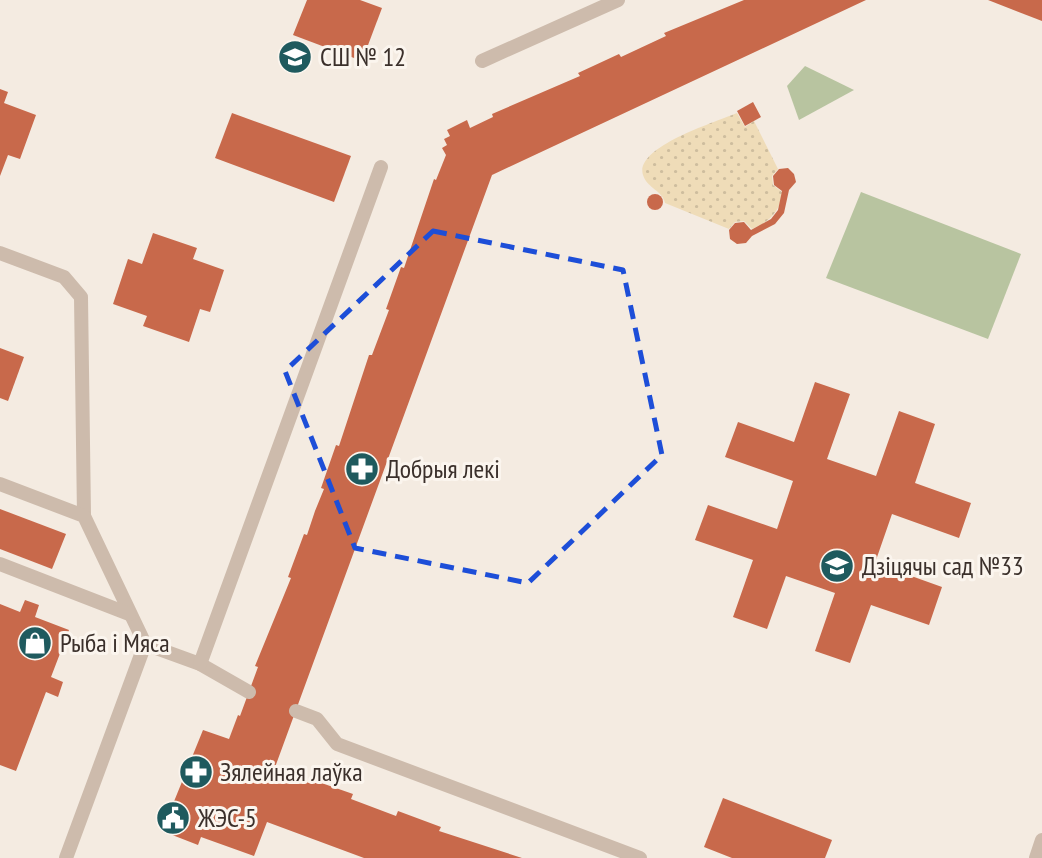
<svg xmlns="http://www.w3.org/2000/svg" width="1042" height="858" viewBox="0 0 1042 858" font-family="'PT Sans Narrow',sans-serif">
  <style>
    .sand { fill: url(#sand-dots) }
    .green { fill: #b8c4a0 }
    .building { fill: #c8694b }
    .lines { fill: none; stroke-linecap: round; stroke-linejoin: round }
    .service { stroke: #cdbbac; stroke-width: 14 }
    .marked { fill: none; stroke: #1d4ed8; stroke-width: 5; stroke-dasharray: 14 9; stroke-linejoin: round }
    .labels { text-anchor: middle; stroke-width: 6; stroke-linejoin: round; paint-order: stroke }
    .poi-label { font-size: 26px; fill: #3b302b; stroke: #fbf5ee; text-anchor: start }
  </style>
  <defs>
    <pattern id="sand-dots" width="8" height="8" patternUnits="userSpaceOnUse" patternTransform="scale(1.75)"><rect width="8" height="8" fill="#efdcb8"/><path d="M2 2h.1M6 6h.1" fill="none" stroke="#cebd9e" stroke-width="1.8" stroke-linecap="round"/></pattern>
  </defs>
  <rect width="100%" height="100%" fill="#f4ebe1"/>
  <path class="sand" d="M 737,113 L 745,127 L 754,121 L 778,169 L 772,176 L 773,185 L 782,192 C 781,211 769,222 752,229 L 744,221 L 735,222 L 729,229 L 665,203 C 663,191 647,188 643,175 C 634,147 716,122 737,113 Z"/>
  <g class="green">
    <polygon points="805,66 854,90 799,120 787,86"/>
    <polygon points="861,192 1021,254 988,339 826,278"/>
  </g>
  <g class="building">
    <polygon points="307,0 360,0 382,8 362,61 293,35"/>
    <polygon points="744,0 866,0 492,175 274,770 309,783 310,779 353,794 351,799 396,816 398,811 441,827 439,831 522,858 364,858 267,822 254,856 201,837 198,845 162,831 203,730 229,739 238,715 240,716 258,667 255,666 291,578 288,577 304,534 307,535 315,511 324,489 321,488 336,445 339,446 369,355 372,355 389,310 386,309 401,267 404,268 434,179 436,180 446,155 442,148 447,145 444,139 450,136 447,130 467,120 470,128 493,117 492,114 580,76 578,73 619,54 621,57 666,36 664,33"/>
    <polygon points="988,0 1042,0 1042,21"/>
    <polygon points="0,89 8,92 4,103 36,115 20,159 8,155 0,176"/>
    <polygon points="753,102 761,117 745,126 737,111"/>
    <polygon points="232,113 351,156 334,202 215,158"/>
    <polygon points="788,168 794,174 796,182 789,190 784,213 775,224 752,236 746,243 737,244 730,239 729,230 735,223 744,222 751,230 771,219 778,210 782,191 774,185 773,176 779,169"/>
    <circle cx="655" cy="202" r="8"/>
    <polygon points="153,233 197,248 193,259 224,270 210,312 200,309 189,342 143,326 147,316 113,304 128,259 142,264"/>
    <polygon points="0,348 24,357 8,401 0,398"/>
    <polygon points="815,382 850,394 827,459 876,476 899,411 935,424 915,483 971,503 959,538 892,514 875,563 942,587 929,625 871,605 850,663 815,651 835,593 786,576 767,629 733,617 753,560 695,540 708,505 777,529 793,481 725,457 738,422 794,442"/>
    <polygon points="0,509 66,534 52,569 0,549"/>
    <polygon points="25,600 39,605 35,617 69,630 51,677 63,682 58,697 46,692 16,771 0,765 0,604 20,612"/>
    <polygon points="723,798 832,840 825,858 732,858 704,847"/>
  </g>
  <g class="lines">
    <g class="service">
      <polyline points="482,61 618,0"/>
      <polyline points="0,253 64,277 81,297 84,516"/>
      <polyline points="0,484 84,516 145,644 66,858"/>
      <polyline points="0,564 129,614"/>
      <polyline points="145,644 200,664 249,692"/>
      <polyline points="200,664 381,167"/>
      <polyline points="296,711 317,719 337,744 640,858"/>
      <polyline points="1036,858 1042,840"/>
    </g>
  </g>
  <path class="marked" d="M 433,231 L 623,270 L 662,455 L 528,583 L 355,548 L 285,371 Z"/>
  <defs>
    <g id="school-disc" transform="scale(1.75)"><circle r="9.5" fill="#1f5a5e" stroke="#fbf5ee"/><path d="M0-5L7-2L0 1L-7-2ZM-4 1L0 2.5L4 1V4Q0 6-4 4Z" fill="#fff"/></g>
    <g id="pharmacy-disc" transform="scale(1.75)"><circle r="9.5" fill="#1f5a5e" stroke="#fbf5ee"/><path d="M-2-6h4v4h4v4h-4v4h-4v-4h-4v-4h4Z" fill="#fff"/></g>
    <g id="shop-disc" transform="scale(1.75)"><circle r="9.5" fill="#1f5a5e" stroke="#fbf5ee"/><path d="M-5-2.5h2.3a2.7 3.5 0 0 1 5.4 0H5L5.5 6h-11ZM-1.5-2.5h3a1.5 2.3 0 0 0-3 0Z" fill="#fff"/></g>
    <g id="civic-disc" transform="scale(1.75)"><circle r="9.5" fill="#1f5a5e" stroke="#fbf5ee"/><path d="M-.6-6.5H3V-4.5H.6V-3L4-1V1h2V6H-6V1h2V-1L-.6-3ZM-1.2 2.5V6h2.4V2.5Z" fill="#fff"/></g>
  </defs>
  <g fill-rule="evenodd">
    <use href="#school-disc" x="295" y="57"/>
    <use href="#pharmacy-disc" x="362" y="469"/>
    <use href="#school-disc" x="837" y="566"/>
    <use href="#shop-disc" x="35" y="643"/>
    <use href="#pharmacy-disc" x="196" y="772"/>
    <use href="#civic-disc" x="173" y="818"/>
  </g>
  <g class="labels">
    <g class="poi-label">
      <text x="320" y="66">СШ № 12</text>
      <text x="386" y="478">Добрыя лекі</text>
      <text x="862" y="575">Дзіцячы сад №33</text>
      <text x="60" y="652">Рыба і Мяса</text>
      <text x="220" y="781">Зялейная лаўка</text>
      <text x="198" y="827">ЖЭС-5</text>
    </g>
  </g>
</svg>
